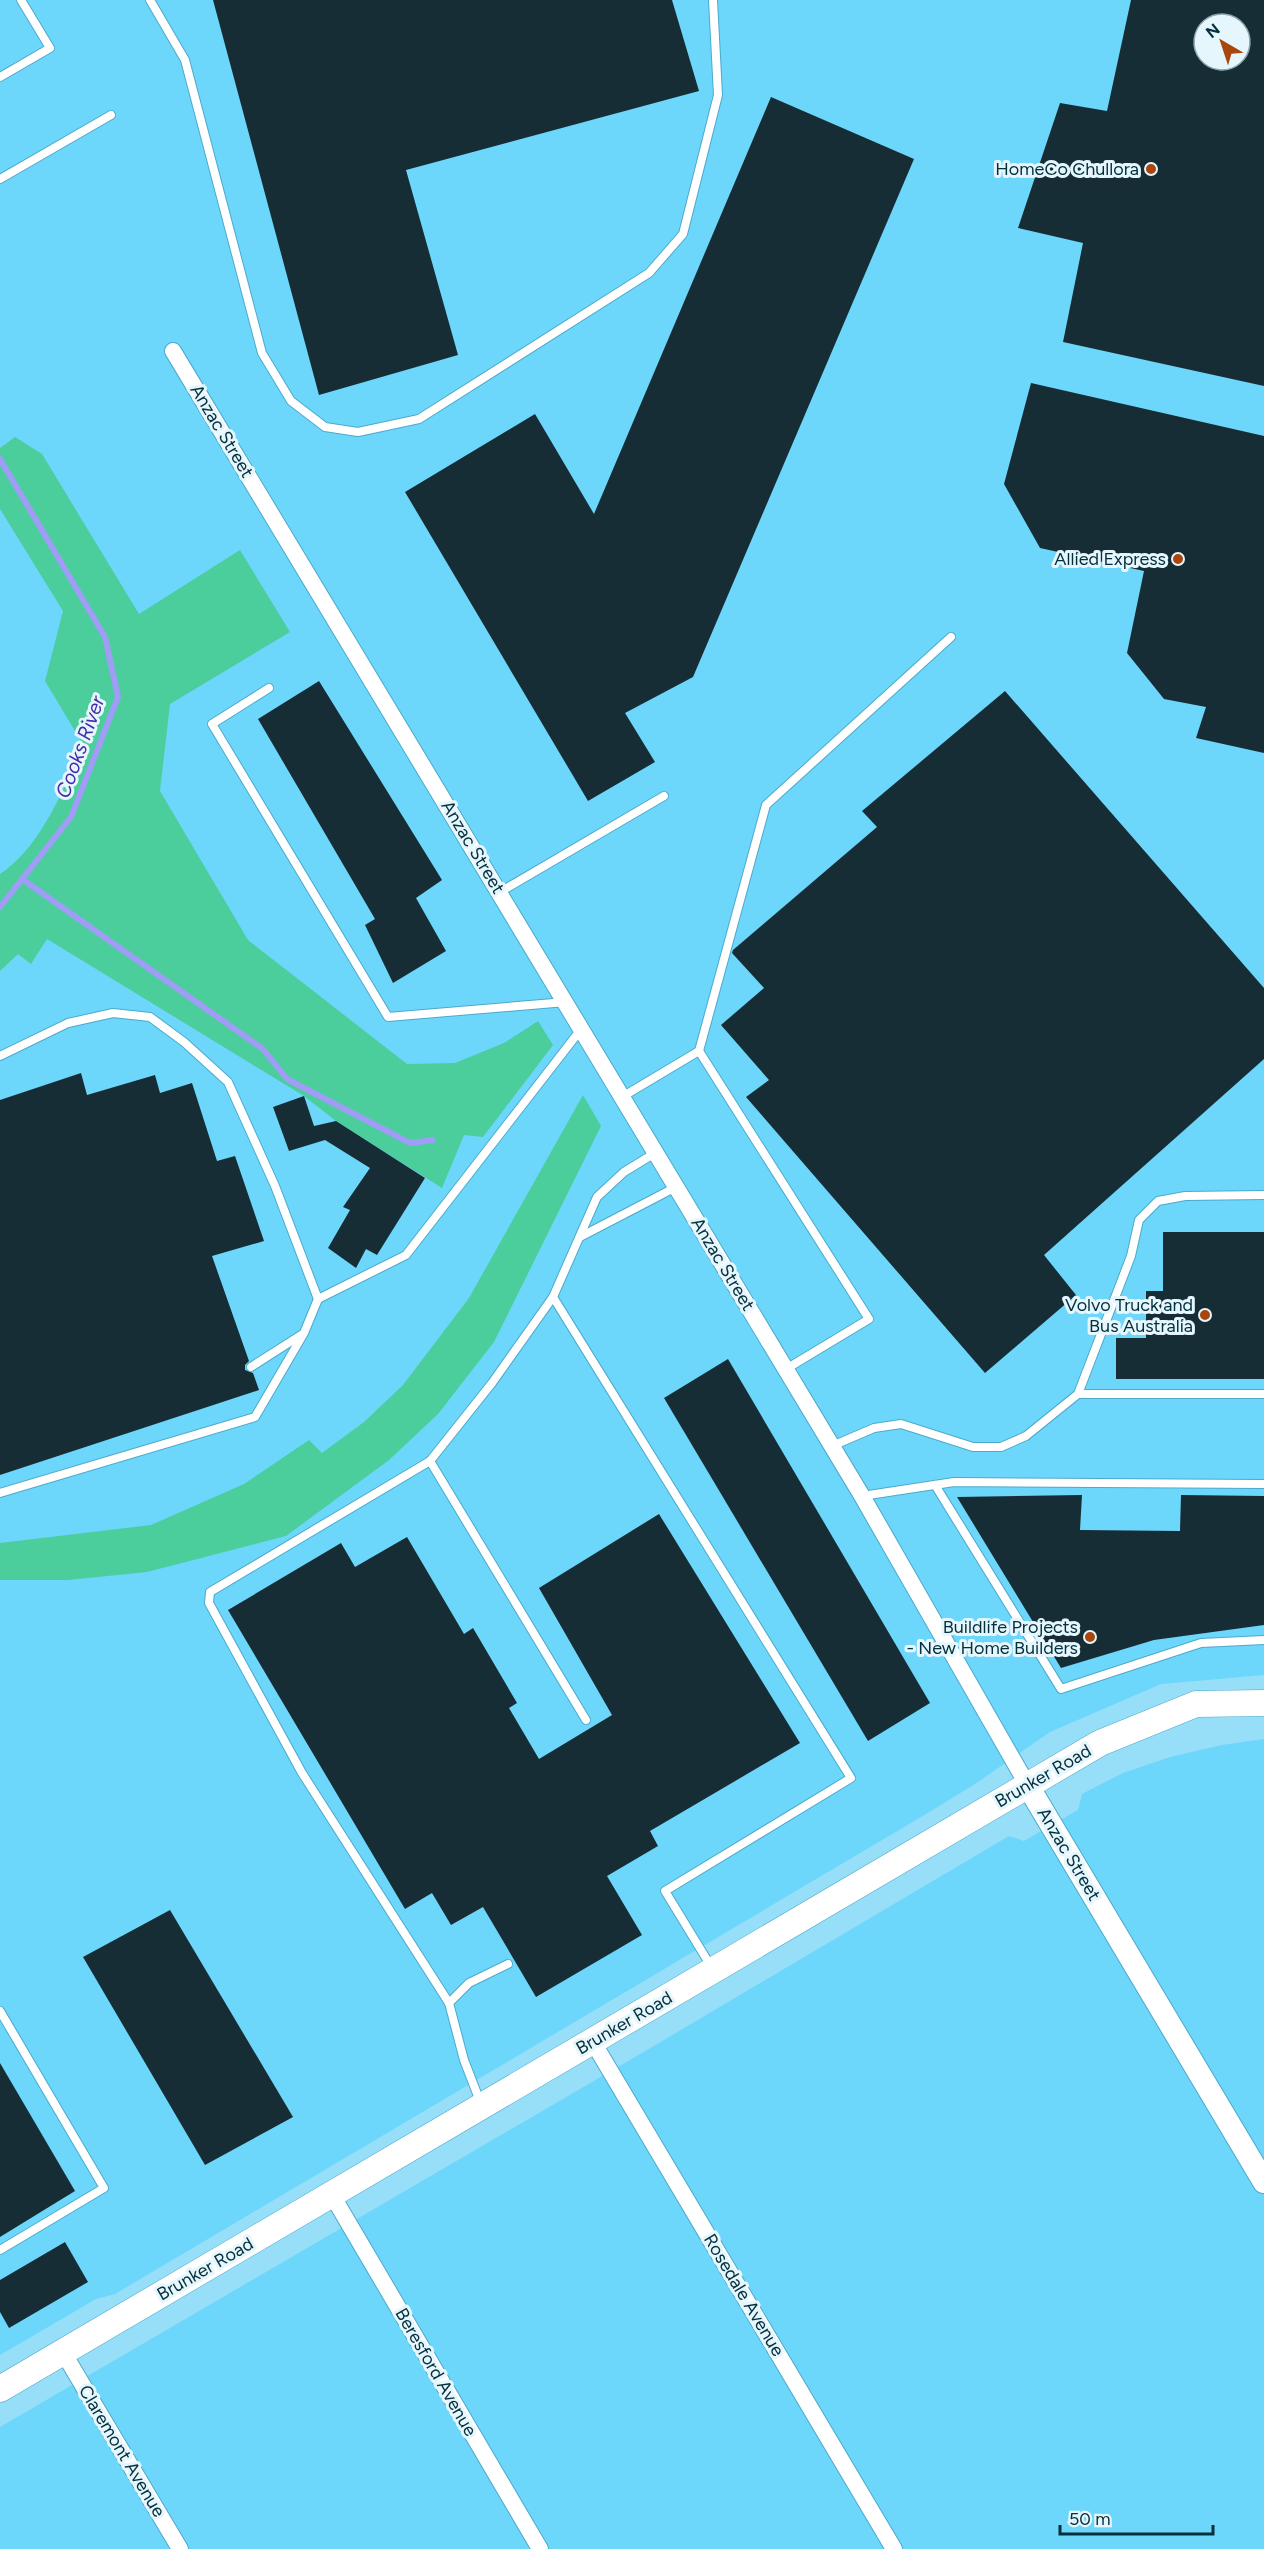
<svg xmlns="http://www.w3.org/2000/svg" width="1264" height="2549" viewBox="0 0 1264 2549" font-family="Figtree,sans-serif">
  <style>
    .built { fill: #6dd6fb; fill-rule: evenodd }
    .green { fill: #4bce9c }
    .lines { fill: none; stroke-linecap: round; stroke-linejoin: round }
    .stream { stroke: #9f9df5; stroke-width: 6 }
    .building { fill: #172d35; fill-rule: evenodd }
    .lane-casing { stroke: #4caacb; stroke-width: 10 }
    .street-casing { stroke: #4caacb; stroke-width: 18 }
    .secondary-casing { stroke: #4caacb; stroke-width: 24 }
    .primary-casing { stroke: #4caacb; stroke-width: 27 }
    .lane { stroke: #fff; stroke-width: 8 }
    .street { stroke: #fff; stroke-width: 16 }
    .secondary { stroke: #fff; stroke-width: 22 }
    .primary { stroke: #fff; stroke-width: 26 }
    .poi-dot { fill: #a9460d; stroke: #e6f6fd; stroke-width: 2 }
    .labels { text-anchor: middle; stroke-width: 6; stroke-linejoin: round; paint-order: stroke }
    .poi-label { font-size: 18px; fill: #042f3c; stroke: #e6f6fd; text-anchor: end }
    .street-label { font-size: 18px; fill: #042f3c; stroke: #e6f6fd }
    .water-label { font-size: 20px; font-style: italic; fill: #462ca9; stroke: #e6f6fd }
  </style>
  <rect width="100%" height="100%" fill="#97def9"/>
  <g class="built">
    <path d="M 0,0 L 1264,0 L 1264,1675 L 1161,1684 L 1050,1732 L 975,1784 L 921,1817 L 115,2294 L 96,2299 L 0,2355 ZM 1204,24 L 1240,24 L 1240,60 L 1204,60 Z"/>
    <polygon points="1264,1739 1264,2549 0,2549 0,2427 647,2050 1009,1836 1024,1841 1078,1810 1082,1794 1123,1773 1170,1757 1222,1745"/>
  </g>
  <g class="green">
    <path d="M 15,437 L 42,454 L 139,614 L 240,550 L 290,632 L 170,704 L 160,791 L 248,940 L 407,1064 L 455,1063 L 504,1043 L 538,1021 L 553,1045 L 483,1137 L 464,1135 L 442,1188 L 336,1121 L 304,1096 L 47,939 L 31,964 L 18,954 L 0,971 L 0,874 C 41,847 63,789 84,746 L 45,681 L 63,611 L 0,509 L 0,448 Z"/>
    <polygon points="583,1095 601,1126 494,1342 438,1414 389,1460 286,1536 147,1572 68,1580 0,1580 0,1543 151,1525 244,1484 309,1440 322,1453 364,1422 403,1385 469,1298"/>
  </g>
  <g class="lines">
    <g class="stream">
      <polyline points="0,459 105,637 118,697 71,817 0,907"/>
      <polyline points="22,879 263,1049 287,1079 410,1143 433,1140"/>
    </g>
  </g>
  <g class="building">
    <polygon points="213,0 672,0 699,91 406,170 458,355 319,395"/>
    <path d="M 1131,0 L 1264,0 L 1264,386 L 1063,342 L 1083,243 L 1018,228 L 1060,103 L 1107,111 ZM 1204,24 L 1240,24 L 1240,60 L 1204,60 Z"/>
    <polygon points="771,97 914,159 693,677 625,713 655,762 588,801 405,492 535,414 594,514"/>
    <polygon points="1031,383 1264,436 1264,753 1196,738 1206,707 1164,699 1127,653 1144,571 1040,548 1004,484"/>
    <polygon points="319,681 442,880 416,898 446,951 393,983 365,925 375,919 258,719"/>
    <polygon points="1005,691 1264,988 1264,1059 1044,1255 1076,1295 985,1373 746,1097 769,1080 721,1025 764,988 732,953 733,950 877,827 862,811"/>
    <polygon points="81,1073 87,1095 155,1075 160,1093 192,1083 217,1161 235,1156 264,1241 212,1256 249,1361 245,1365 245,1370 253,1373 259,1390 0,1475 0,1100"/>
    <polygon points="304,1096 314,1126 336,1121 425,1178 377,1255 366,1249 356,1268 328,1248 350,1210 343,1207 370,1168 325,1140 289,1151 273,1107"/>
    <polygon points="1163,1232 1264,1232 1264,1379 1116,1379 1116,1338 1146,1338 1146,1291 1163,1291"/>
    <polygon points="728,1359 930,1703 868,1741 664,1398"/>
    <polygon points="1082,1495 1080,1530 1180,1531 1181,1495 1264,1496 1264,1625 1154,1640 1061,1668 957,1497"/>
    <polygon points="659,1514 800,1743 650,1831 658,1846 607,1876 642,1935 536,1997 483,1907 451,1925 432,1893 405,1909 228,1610 341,1543 355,1567 407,1537 464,1634 473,1628 517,1703 509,1708 539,1759 612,1715 539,1588"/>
    <polygon points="170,1910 293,2117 205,2165 83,1957"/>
    <polygon points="0,2063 75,2191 0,2237"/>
    <polygon points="65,2242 88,2282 9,2328 0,2312 0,2280"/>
  </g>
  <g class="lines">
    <g class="lane-casing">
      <g id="lane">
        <polyline points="150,0 185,60 262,353 291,401 325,427 358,432 419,419 649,273 683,234 718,95 713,0"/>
        <polyline points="0,77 50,48 21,0"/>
        <polyline points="0,179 111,115"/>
        <polyline points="269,688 212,724 388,1017 566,1002"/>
        <polyline points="500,892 664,796"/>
        <polyline points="699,1051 766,805 951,637"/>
        <polyline points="0,1056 68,1023 113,1013 150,1017 184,1042 228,1082 275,1186 318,1299"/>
        <polyline points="622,1097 699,1051 869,1319 786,1369"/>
        <polyline points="1264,1195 1185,1196 1158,1201 1139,1220 1131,1256 1078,1394 1264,1394"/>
        <polyline points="580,1237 676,1187"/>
        <polyline points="553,1297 851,1778 665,1891 712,1968"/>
        <polyline points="251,1367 301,1335"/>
        <polyline points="832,1446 874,1428 901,1424 973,1447 1001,1447 1026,1436 1078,1394"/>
        <polyline points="430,1461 586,1720"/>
        <polyline points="935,1485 1061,1689 1201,1643 1264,1640"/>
        <polyline points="0,1493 255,1417 304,1333 318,1299 406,1255 582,1028"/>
        <polyline points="862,1496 954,1482 1264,1484"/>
        <polyline points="449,2003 302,1773 209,1603 210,1592 430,1461 492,1383 553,1297 597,1197 624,1172 655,1153"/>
        <polyline points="0,2011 104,2188 0,2250"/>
        <polyline points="481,2104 464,2060 449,2003 469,1983 508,1964"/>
      </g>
    </g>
    <g class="street-casing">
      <g id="street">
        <polyline points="173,351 862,1496 1028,1786"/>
        <polyline points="593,2042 894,2549"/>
        <polyline points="332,2195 540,2549"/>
        <polyline points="63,2352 180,2549"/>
      </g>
    </g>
    <g class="secondary-casing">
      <polyline id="secondary" points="1028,1786 1264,2182"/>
    </g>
    <g class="primary-casing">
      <polyline id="primary" points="0,2389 1100,1743 1196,1704 1264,1703"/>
    </g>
    <use href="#lane" class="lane"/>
    <use href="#street" class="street"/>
    <use href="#secondary" class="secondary"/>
    <use href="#primary" class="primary"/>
  </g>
  <g class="poi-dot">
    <circle cx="1151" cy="169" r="6"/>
    <circle cx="1178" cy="559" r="6"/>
    <circle cx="1205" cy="1315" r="6"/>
    <circle cx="1090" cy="1637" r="6"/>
  </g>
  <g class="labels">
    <g class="poi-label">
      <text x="1139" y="175">HomeCo Chullora</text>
      <text x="1166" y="565">Allied Express</text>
      <text x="1193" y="1311">Volvo Truck and<tspan x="1193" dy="21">Bus Australia</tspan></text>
      <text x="1078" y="1633">Buildlife Projects<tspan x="1078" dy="21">- New Home Builders</tspan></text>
    </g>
    <g class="street-label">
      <text transform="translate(222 431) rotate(59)" y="6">Anzac Street</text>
      <text transform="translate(473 847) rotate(59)" y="6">Anzac Street</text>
      <text transform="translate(723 1264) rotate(59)" y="6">Anzac Street</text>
      <text transform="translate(1043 1776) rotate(-30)" y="6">Brunker Road</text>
      <text transform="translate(1069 1854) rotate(59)" y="6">Anzac Street</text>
      <text transform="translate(624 2023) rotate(-30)" y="6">Brunker Road</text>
      <text transform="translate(205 2269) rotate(-30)" y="6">Brunker Road</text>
      <text transform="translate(744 2295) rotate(59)" y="6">Rosedale Avenue</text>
      <text transform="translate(436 2372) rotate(60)" y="6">Beresford Avenue</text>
      <text transform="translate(122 2451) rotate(59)" y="6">Claremont Avenue</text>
    </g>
    <g class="water-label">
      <text transform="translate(80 747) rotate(-70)" y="7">Cooks River</text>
    </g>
  </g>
  <g transform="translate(1222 42) rotate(321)"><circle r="28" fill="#e6f6fd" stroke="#8ca6b0" stroke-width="1.5"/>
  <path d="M0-4.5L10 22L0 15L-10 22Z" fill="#a9460d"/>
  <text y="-9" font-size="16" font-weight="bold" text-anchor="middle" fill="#042f3c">N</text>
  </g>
  <path d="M1060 2525v9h153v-9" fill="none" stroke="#042f3c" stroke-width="3"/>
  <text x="1069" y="2525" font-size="18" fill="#042f3c" stroke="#e6f6fd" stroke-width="4.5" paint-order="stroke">50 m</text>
</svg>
